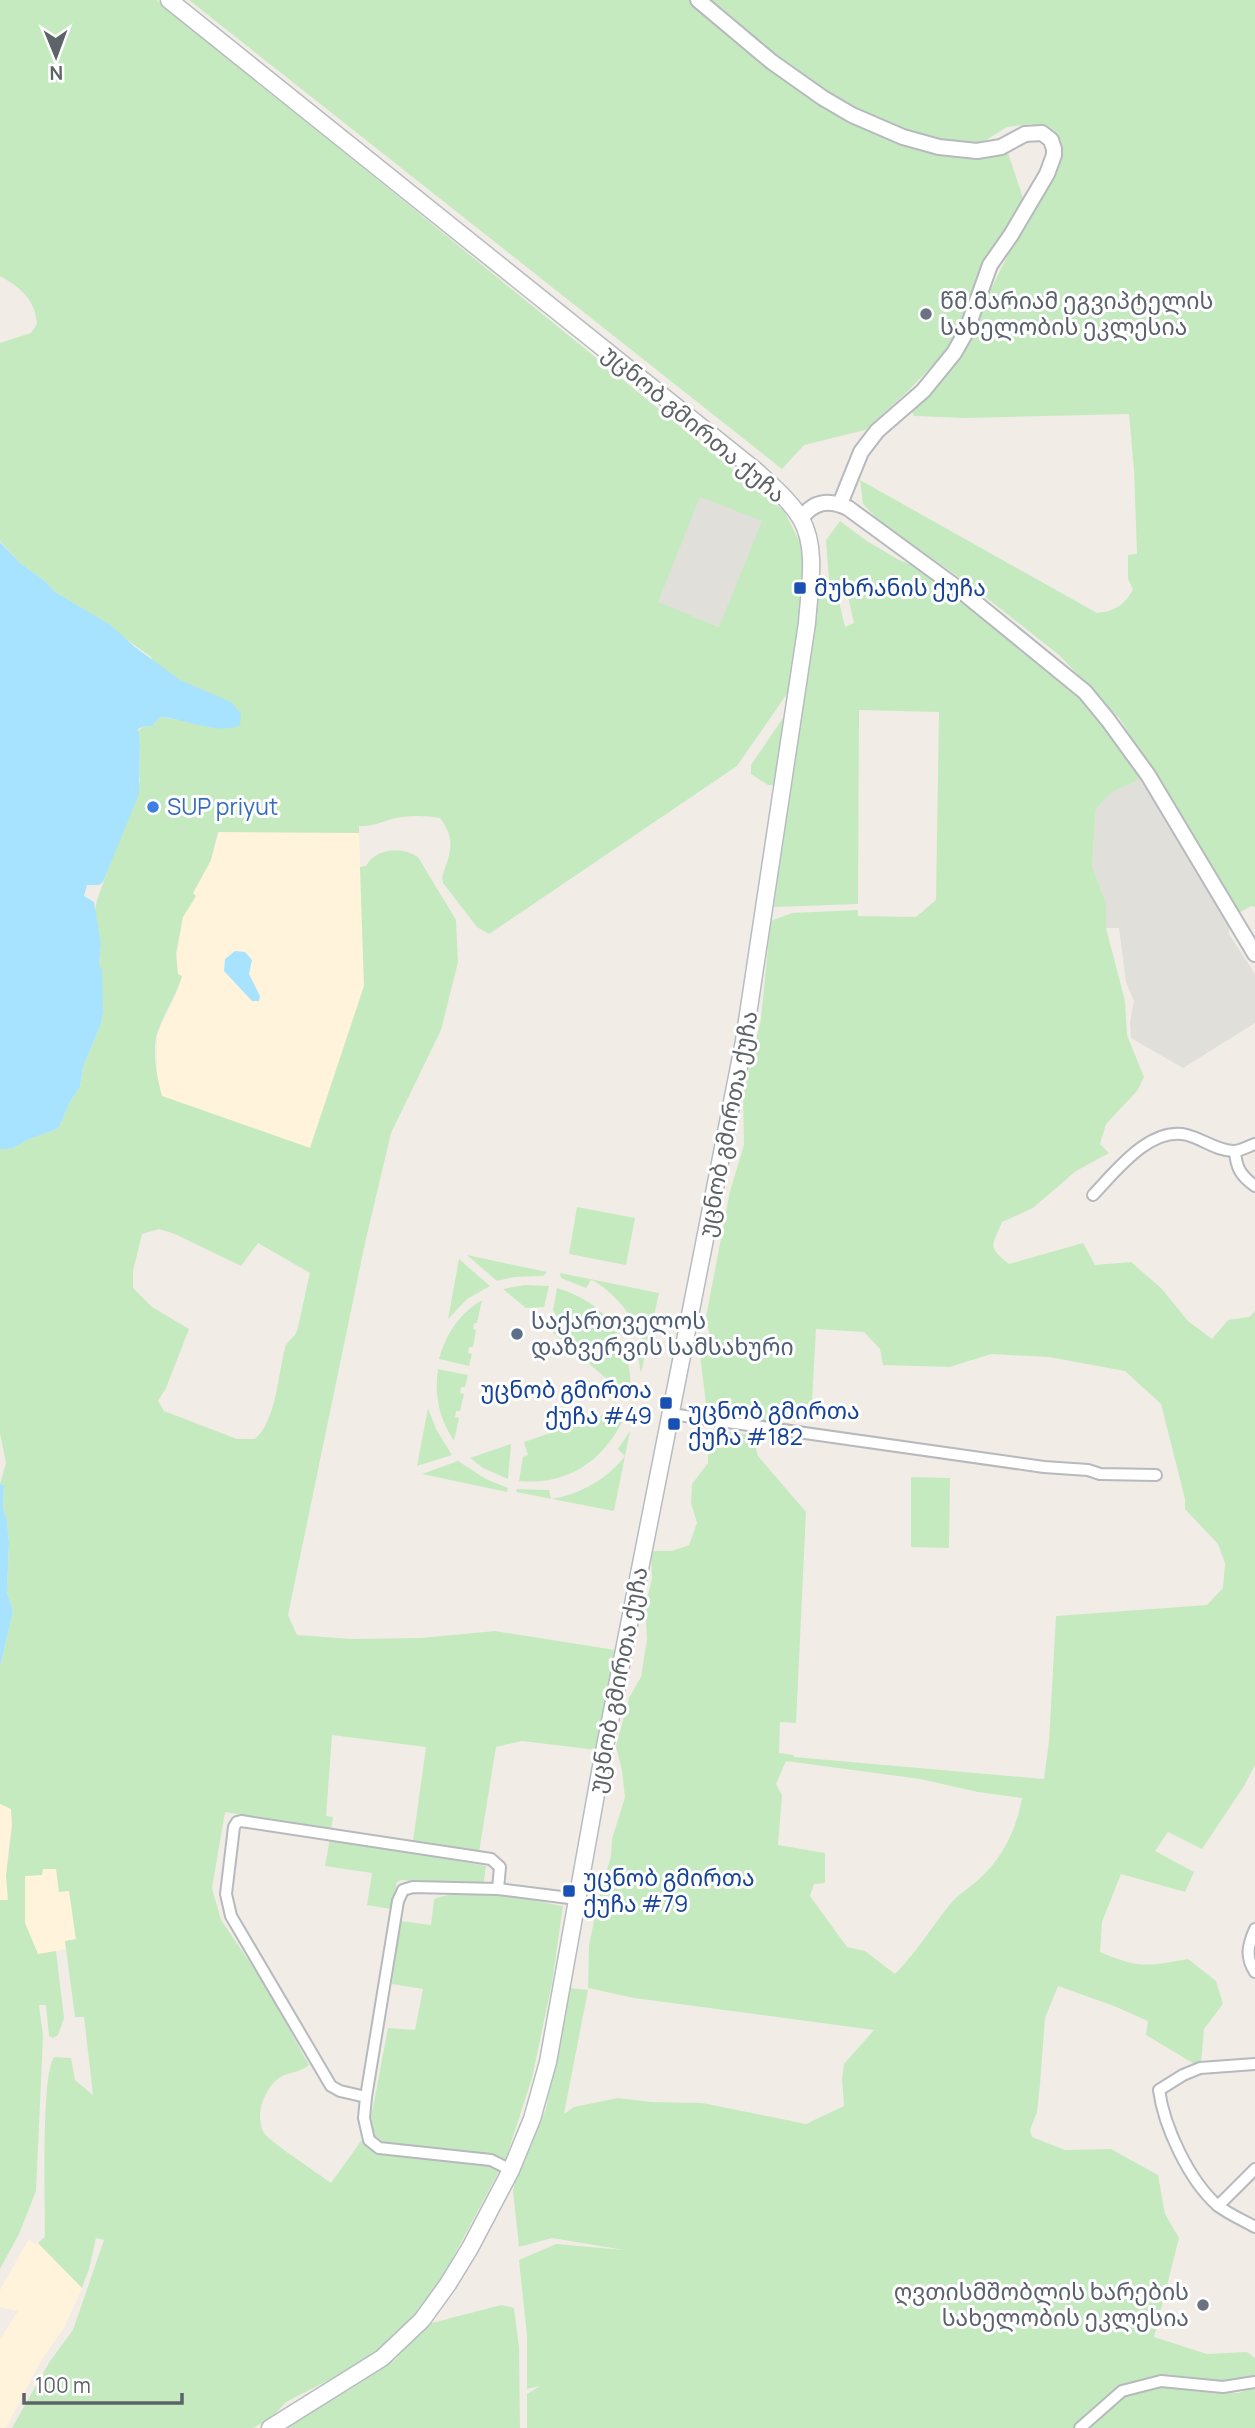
<svg xmlns="http://www.w3.org/2000/svg" width="1255" height="2428" viewBox="0 0 1255 2428" font-family="Manrope,'Noto Sans Georgian',sans-serif">
  <style>
    .commercial { fill: #fff3dc }
    .industrial { fill: #e1dfda }
    .green { fill: #c5eac0; fill-rule: evenodd }
    .water { fill: #a7e3ff }
    .lines { fill: none; stroke-linecap: round; stroke-linejoin: round }
    .minor-casing { stroke: #b6b9bd; stroke-width: 14 }
    .tertiary-casing { stroke: #b6b9bd; stroke-width: 18 }
    .secondary-casing { stroke: #b7bcc1; stroke-width: 19 }
    .minor { stroke: #fff; stroke-width: 10 }
    .tertiary { stroke: #fff; stroke-width: 14 }
    .secondary { stroke: #fff; stroke-width: 16 }
    .worship-dot { fill: #6b7280; stroke: #fff; stroke-width: 2.5 }
    .transit-dot { fill: #1a4fb4; stroke: #fff; stroke-width: 2.5 }
    .shop-dot { fill: #3f7fe0; stroke: #fff; stroke-width: 2.5 }
    .service-dot { fill: #5c6f8a; stroke: #fff; stroke-width: 2.5 }
    .labels { text-anchor: middle; stroke-width: 6; stroke-linejoin: round; paint-order: stroke }
    .worship-label { font-size: 23px; fill: #5b616d; stroke: #fff; text-anchor: start }
    .street-label { font-size: 23px; fill: #5d6367; stroke: #fff }
    .transit-label { font-size: 23px; fill: #164399; stroke: #fff; text-anchor: start }
    .shop-label { font-size: 23px; fill: #366cbe; stroke: #fff; text-anchor: start }
    .service-label { font-size: 23px; fill: #4e5e75; stroke: #fff; text-anchor: start }
  </style>
  <rect width="100%" height="100%" fill="#f1ede6"/>
  <g class="commercial">
    <polygon points="219,832 359,833 364,986 310,1148 162,1096 157,1075 157,1035 178,990 182,977 178,974 176,962 183,917 194,900 196,896 193,894 211,860"/>
    <polygon points="0,1804 11,1809 12,1821 7,1864 8,1900 0,1900"/>
    <polygon points="43,1869 56,1869 69,1891 76,1939 65,1941 66,1949 38,1955 25,1923 25,1876 42,1875"/>
    <polygon points="29,2239 35,2244 38,2243 82,2288 65,2326 41,2361 8,2424 5,2428 2,2428 0,2427 0,2339 18,2311 0,2307 0,2290"/>
  </g>
  <g class="industrial">
    <polygon points="700,496 763,521 720,627 657,603"/>
    <polygon points="1140,779 1229,927 1229,934 1255,974 1255,1023 1183,1068 1131,1038 1130,1022 1134,1001 1126,982 1119,928 1106,928 1106,903 1092,866 1096,809 1111,793"/>
  </g>
  <g class="green">
    <path d="M 0,0 L 157,0 L 784,511 L 804,550 L 802,590 L 791,688 L 737,766 L 489,934 L 477,927 L 443,883 L 442,878 C 450,852 457,841 440,818 C 424,815 404,815 388,820 C 377,824 371,826 359,826 L 359,833 L 218,832 L 211,860 L 193,893 L 196,896 L 183,917 L 176,953 L 178,974 L 182,976 C 176,997 163,1014 157,1034 C 152,1052 157,1078 162,1096 L 310,1148 L 364,986 L 360,867 L 366,866 C 376,848 402,846 418,857 L 456,920 L 458,962 L 441,1030 L 391,1133 L 365,1243 L 288,1615 L 297,1635 L 352,1639 L 421,1638 L 495,1631 L 615,1650 L 597,1750 L 522,1741 L 496,1747 L 479,1852 L 413,1841 L 426,1747 L 332,1735 L 326,1816 L 333,1817 L 331,1829 L 225,1812 L 212,1888 L 221,1920 L 264,1983 L 309,2065 C 300,2073 288,2072 279,2078 C 264,2089 254,2116 264,2133 C 270,2142 319,2174 331,2183 L 361,2141 L 375,2137 L 371,2118 L 388,2028 L 415,2030 L 423,1989 L 392,1984 L 400,1921 L 431,1925 L 434,1899 C 470,1885 526,1899 563,1906 L 552,1983 L 532,2078 L 521,2112 L 506,2158 L 441,2280 L 409,2323 L 381,2348 L 354,2367 L 286,2402 L 272,2417 L 253,2428 L 12,2428 L 50,2361 L 73,2330 L 104,2240 L 96,2238 L 89,2269 L 82,2288 L 38,2243 L 45,2237 C 45,2207 41,2074 54,2057 L 71,2058 L 75,2080 L 93,2095 L 84,2017 L 75,2017 L 65,1941 L 76,1939 L 69,1891 L 59,1892 L 56,1869 L 43,1869 L 42,1875 L 25,1876 L 25,1923 L 38,1954 L 56,1951 L 64,2018 L 58,2035 L 53,2038 L 49,2036 L 46,2005 L 39,2005 L 43,2036 L 36,2191 L 19,2234 L 0,2269 L 0,1900 L 8,1900 L 6,1876 L 12,1826 L 11,1809 L 0,1804 L 0,1667 L 13,1611 L 7,1592 L 9,1542 L 7,1520 L 3,1508 L 4,1485 L 0,1484 L 6,1463 L 0,1433 L 0,1149 C 20,1149 17,1143 32,1138 C 41,1134 50,1133 59,1127 L 71,1100 L 80,1087 L 83,1067 L 101,1024 L 103,1013 L 99,966 L 101,944 L 95,911 L 97,900 L 140,781 C 138,764 143,748 137,732 L 144,726 L 151,727 L 160,717 L 178,720 L 151,657 L 93,615 L 55,592 L 45,581 L 20,563 L 0,541 L 0,343 L 31,333 L 37,324 C 35,299 21,288 0,276 ZM 700,497 L 762,521 L 719,627 L 658,602 ZM 159,1229 L 175,1234 L 241,1266 L 258,1243 L 310,1273 C 305,1292 302,1312 297,1331 C 294,1338 287,1341 285,1348 C 278,1375 276,1421 255,1439 L 237,1439 L 164,1411 L 158,1401 L 166,1388 L 189,1329 L 152,1307 L 133,1288 L 133,1271 L 142,1234 Z"/>
    <path d="M 189,0 L 1255,0 L 1255,907 L 1251,906 L 1239,913 L 1120,719 L 1059,655 L 969,584 L 881,523 L 863,504 L 860,480 L 1097,613 C 1115,611 1125,605 1133,589 L 1128,579 L 1128,555 L 1137,554 L 1134,470 L 1129,414 L 965,418 L 914,416 L 910,408 L 971,328 L 1035,202 L 1055,141 L 1031,124 L 1007,127 L 978,145 L 915,136 L 851,123 C 899,148 954,156 1008,153 L 1025,204 L 980,271 L 952,345 L 909,390 L 865,430 L 804,445 L 782,469 Z"/>
    <path d="M 840,521 L 867,541 L 899,560 L 923,569 L 1034,655 L 1089,706 L 1142,778 L 1111,793 L 1096,809 L 1092,866 L 1106,903 L 1106,928 L 1125,1001 L 1127,1035 L 1144,1077 L 1137,1091 L 1106,1124 L 1100,1144 L 1109,1153 L 1076,1171 L 1033,1208 L 1002,1222 C 992,1247 987,1246 1009,1264 L 1083,1243 L 1095,1265 L 1131,1262 L 1161,1288 L 1188,1321 L 1212,1339 L 1228,1320 L 1249,1317 L 1255,1311 L 1255,1765 L 1244,1786 L 1202,1849 L 1168,1832 L 1155,1851 L 1194,1872 L 1185,1892 L 1121,1874 L 1102,1922 L 1100,1952 C 1140,1969 1147,1966 1188,1959 L 1216,1981 L 1223,2004 L 1204,2029 L 1201,2064 L 1196,2065 L 1146,2035 L 1148,2021 L 1114,2006 L 1058,1986 L 1045,2018 L 1040,2084 L 1037,2112 L 1030,2130 L 1032,2137 L 1065,2150 L 1111,2149 L 1158,2175 L 1165,2214 L 1179,2238 L 1154,2337 L 1207,2354 L 1247,2352 L 1255,2358 L 1255,2378 L 1223,2385 L 1132,2385 L 1080,2428 L 527,2428 L 527,2394 L 540,2386 L 527,2389 L 527,2336 L 519,2260 L 556,2244 L 624,2250 L 552,2238 L 519,2247 L 513,2191 L 516,2176 L 546,2109 L 569,1988 L 588,1990 L 564,2114 L 574,2107 L 618,2098 L 651,2102 L 702,2103 L 806,2124 L 844,2106 L 842,2079 L 844,2064 L 874,2030 L 634,1998 L 588,1988 L 589,1946 L 596,1910 L 611,1856 L 612,1839 L 625,1797 L 622,1771 L 616,1746 L 629,1698 L 641,1677 L 647,1639 L 645,1607 L 652,1579 L 651,1551 L 672,1551 L 689,1545 L 697,1523 L 691,1503 L 692,1484 L 708,1463 L 708,1429 L 752,1435 L 758,1456 L 806,1512 L 796,1723 L 780,1722 L 779,1753 L 794,1755 L 794,1757 L 1044,1779 L 1049,1741 L 1056,1616 L 1207,1605 L 1223,1588 L 1225,1563 L 1218,1544 L 1185,1509 L 1185,1499 L 1161,1404 L 1125,1371 L 1049,1357 L 991,1354 L 950,1367 L 883,1365 L 880,1349 L 864,1332 L 816,1329 L 811,1419 L 773,1416 L 772,1424 L 707,1413 L 700,1354 L 710,1337 L 706,1317 L 730,1191 L 744,1145 L 743,1093 L 761,1019 L 770,927 L 768,922 L 792,913 L 858,910 L 858,916 L 916,917 L 936,900 L 939,712 L 859,710 L 858,904 L 774,907 L 819,585 L 839,601 L 845,627 L 854,623 L 847,592 L 829,580 L 826,540 ZM 786,1761 L 920,1779 L 978,1792 L 1022,1798 C 1016,1831 1002,1859 977,1881 C 968,1889 959,1894 952,1902 C 932,1926 917,1952 895,1974 L 865,1951 L 847,1947 L 810,1896 L 814,1884 L 825,1883 L 825,1853 L 778,1845 L 782,1795 L 776,1784 Z"/>
    <polygon points="787,712 776,785 768,785 751,774 751,765"/>
    <polygon points="577,1207 635,1218 626,1265 569,1254"/>
    <polygon points="467,1255 547,1272 543,1276 514,1277 497,1281"/>
    <polygon points="459,1259 490,1286 467,1299 448,1319"/>
    <path d="M 560,1273 L 659,1293 L 641,1373 L 637,1352 L 647,1349 C 636,1321 620,1297 594,1281 L 591,1280 L 586,1288 L 561,1278 Z"/>
    <polygon points="525,1285 549,1286 544,1307 526,1308 503,1289"/>
    <path d="M 557,1288 C 608,1303 631,1340 631,1392 L 629,1394 L 623,1393 L 549,1329 L 557,1317 L 553,1310 Z"/>
    <path d="M 482,1300 L 477,1323 L 474,1323 L 473,1329 L 476,1330 L 473,1347 L 469,1347 L 468,1353 L 472,1354 L 469,1366 L 439,1359 C 446,1334 459,1314 482,1300 Z"/>
    <path d="M 438,1369 L 468,1375 L 465,1387 L 461,1387 L 460,1393 L 464,1394 L 460,1411 L 456,1411 L 455,1417 L 459,1418 L 454,1441 C 439,1418 434,1395 438,1369 Z"/>
    <polygon points="428,1408 436,1429 452,1455 417,1466"/>
    <path d="M 618,1410 L 624,1411 L 626,1414 C 606,1459 569,1486 519,1481 L 523,1457 L 528,1455 L 524,1442 Z"/>
    <path d="M 630,1431 L 614,1511 L 516,1492 L 517,1489 L 549,1490 L 551,1499 C 581,1494 607,1479 625,1456 L 618,1449 Z"/>
    <polygon points="511,1444 508,1479 483,1468 470,1458"/>
    <polygon points="458,1461 486,1479 508,1488 507,1492 422,1474"/>
    <polygon points="911,1477 950,1478 949,1548 911,1547"/>
    <polygon points="330,1838 486,1866 483,1887 401,1880 397,1882 391,1909 367,1905 372,1873 325,1866"/>
    <polygon points="501,2305 514,2308 519,2347 520,2428 282,2428 349,2390 395,2360 428,2324"/>
    <polygon points="1156,2386 1238,2393 1255,2387 1255,2428 1087,2428 1124,2393"/>
  </g>
  <g class="water">
    <path d="M 0,542 L 20,563 L 45,581 L 55,592 L 109,624 L 135,647 L 180,680 L 231,702 L 241,714 L 240,725 C 219,736 183,718 160,717 L 151,727 L 144,726 L 138,729 L 140,744 L 139,794 L 103,882 L 99,885 L 87,885 L 84,896 L 94,902 L 101,944 L 99,966 L 102,969 L 103,1013 L 101,1024 L 83,1067 L 80,1087 L 71,1100 L 59,1127 C 50,1133 42,1134 32,1138 C 18,1143 18,1150 0,1149 Z"/>
    <polygon points="235,951 245,952 252,960 249,974 260,996 259,1001 252,1001 224,971 225,959"/>
    <polygon points="0,1484 4,1485 3,1508 7,1520 9,1542 7,1592 13,1611 0,1667"/>
  </g>
  <g class="lines">
    <g class="minor-casing">
      <g id="minor">
        <path d="M 1235,1151 C 1236,1168 1241,1176 1255,1186"/>
        <path d="M 1093,1195 C 1116,1171 1150,1126 1187,1135 C 1203,1139 1217,1151 1234,1151 C 1240,1151 1249,1146 1255,1144"/>
        <polyline points="671,1414 1044,1467 1088,1470 1100,1474 1156,1475"/>
        <path d="M 1255,1929 C 1248,1945 1245,1957 1255,1972"/>
        <path d="M 1255,2064 L 1200,2068 L 1183,2075 L 1159,2090 C 1164,2127 1189,2180 1217,2205 C 1228,2214 1243,2220 1255,2227"/>
        <polyline points="366,2097 340,2091 331,2086 231,1916 226,1894 234,1827 237,1822 241,1821 491,1859 500,1867 498,1889"/>
        <polyline points="511,2170 491,2160 379,2148 369,2140 364,2118 366,2097 398,1901 403,1890 413,1887 498,1889 577,1899"/>
        <polyline points="1218,2206 1255,2169"/>
        <polyline points="1080,2428 1122,2391 1161,2381 1223,2387 1255,2382"/>
      </g>
    </g>
    <g class="tertiary-casing">
      <g id="tertiary">
        <polyline points="698,0 772,62 823,98 852,115 903,137 939,147 977,151 1001,147 1025,134 1042,133 1051,140 1054,149 1054,155 1047,174 1011,235 990,265 966,332 954,353 923,391 877,431 861,452 840,504"/>
        <path d="M 801,519 C 813,501 829,499 848,508 L 960,590 L 1085,692 L 1108,720 L 1148,775 L 1255,954"/>
      </g>
    </g>
    <g class="secondary-casing">
      <path id="secondary" d="M 169,0 L 755,470 C 771,485 790,500 801,519 C 818,548 809,591 807,623 L 744,1041 L 600,1772 L 548,2062 L 532,2119 L 511,2170 L 470,2248 L 448,2284 L 422,2320 L 382,2358 L 270,2428"/>
    </g>
    <use href="#minor" class="minor"/>
    <use href="#tertiary" class="tertiary"/>
    <use href="#secondary" class="secondary"/>
  </g>
  <g class="worship-dot">
    <circle cx="926" cy="314" r="7"/>
    <circle cx="1203" cy="2305" r="7"/>
  </g>
  <g class="transit-dot">
    <rect x="793" y="581" width="14" height="14" rx="3.5"/>
    <rect x="659" y="1396" width="14" height="14" rx="3.5"/>
    <rect x="667" y="1417" width="14" height="14" rx="3.5"/>
    <rect x="562" y="1884" width="14" height="14" rx="3.5"/>
  </g>
  <circle class="shop-dot" cx="153" cy="807" r="7"/>
  <circle class="service-dot" cx="517" cy="1334" r="7"/>
  <g class="labels">
    <g class="worship-label">
      <text x="940" y="309">წმ.მარიამ ეგვიპტელის<tspan x="940" dy="26">სახელობის ეკლესია</tspan></text>
      <text x="1189" y="2300" text-anchor="end">ღვთისმშობლის ხარების<tspan x="1189" dy="26">სახელობის ეკლესია</tspan></text>
    </g>
    <g class="street-label">
      <text transform="translate(694 424) rotate(40)" y="8">უცნობ გმირთა ქუჩა</text>
      <text transform="translate(728 1124) rotate(-79)" y="8">უცნობ გმირთა ქუჩა</text>
      <text transform="translate(618 1680) rotate(-79)" y="8">უცნობ გმირთა ქუჩა</text>
    </g>
    <g class="transit-label">
      <text x="814" y="596">მუხრანის ქუჩა</text>
      <text x="652" y="1398" text-anchor="end">უცნობ გმირთა<tspan x="652" dy="26">ქუჩა #49</tspan></text>
      <text x="688" y="1419">უცნობ გმირთა<tspan x="688" dy="26">ქუჩა #182</tspan></text>
      <text x="583" y="1886">უცნობ გმირთა<tspan x="583" dy="26">ქუჩა #79</tspan></text>
    </g>
    <g class="shop-label">
      <text x="167" y="815">SUP priyut</text>
    </g>
    <g class="service-label">
      <text x="531" y="1329">საქართველოს<tspan x="531" dy="26">დაზვერვის სამსახური</tspan></text>
    </g>
  </g>
  <g transform="translate(56 56) rotate(179)" stroke="#ffffff" stroke-width="5" paint-order="stroke">
  <path d="M0-5L12 26L0 18L-12 26Z" fill="#5d6367"/>
  <text y="-10" font-size="19" font-weight="bold" text-anchor="middle" fill="#5d6367">N</text>
  </g>
  <path d="M24 2393v10h158v-10" fill="none" stroke="#5d6367" stroke-width="3.5"/>
  <text x="35" y="2393" font-size="21" fill="#5d6367" stroke="#ffffff" stroke-width="5" paint-order="stroke">100 m</text>
</svg>
